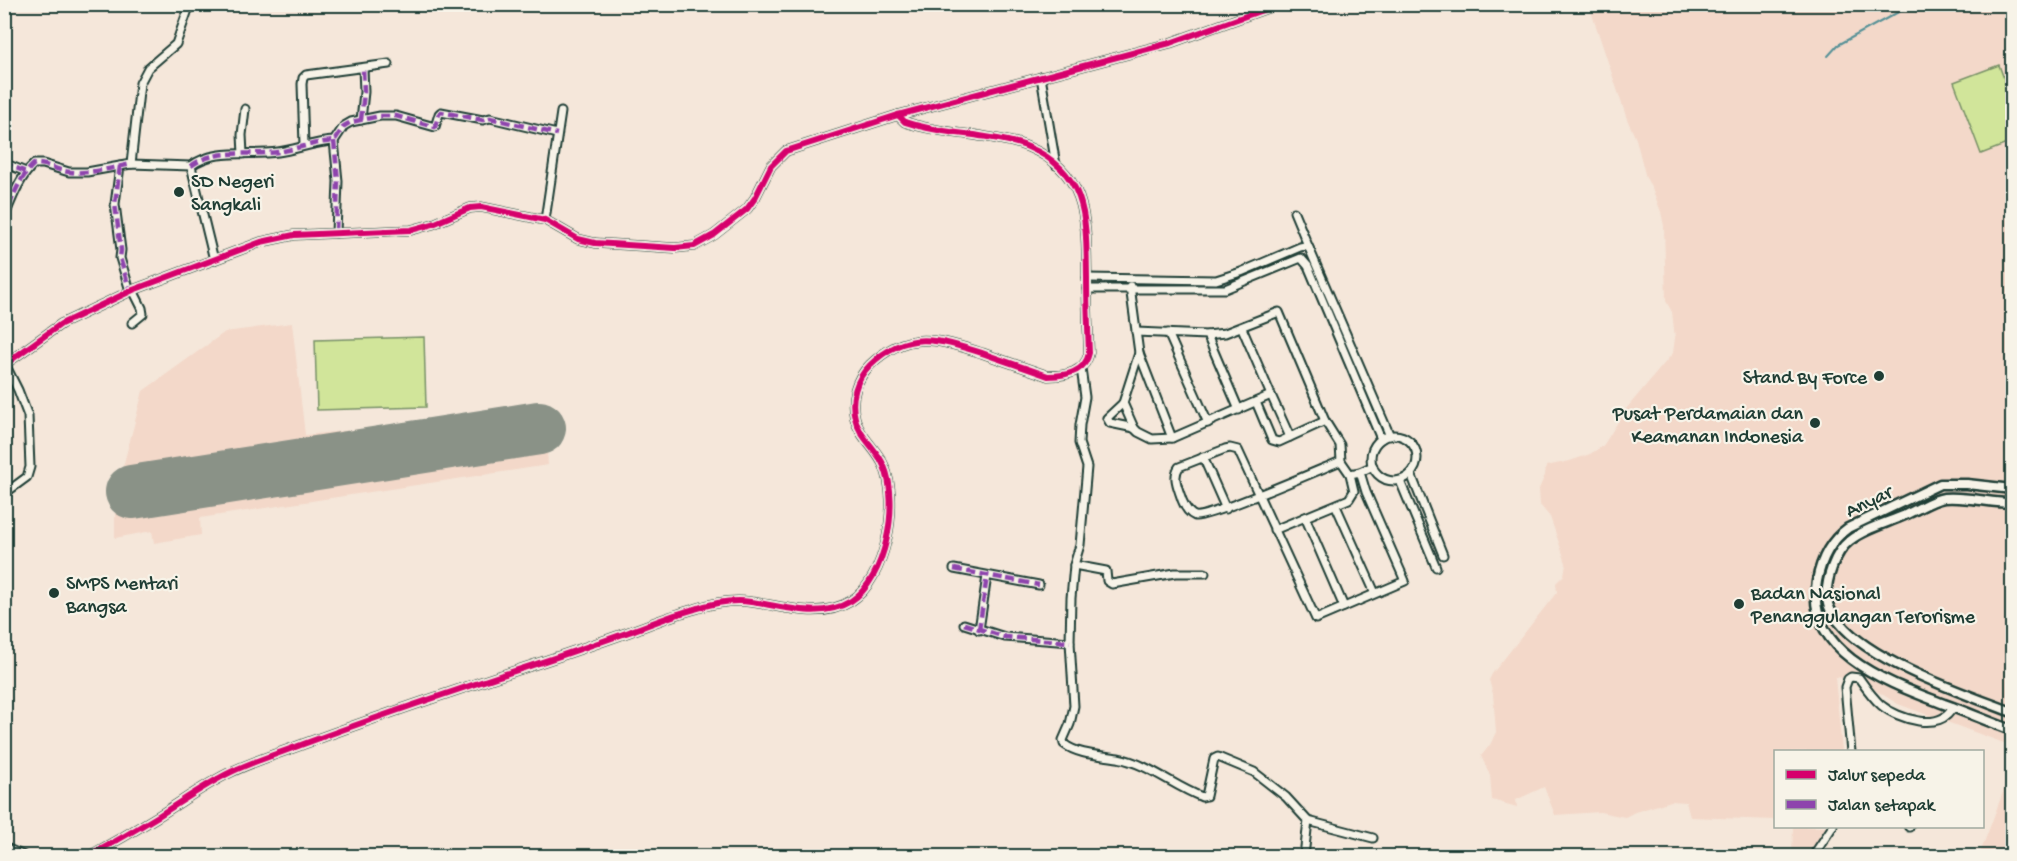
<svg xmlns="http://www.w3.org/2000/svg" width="2017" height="861" viewBox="0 0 2017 861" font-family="'Gochi Hand',sans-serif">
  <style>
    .built { fill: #f3d8c9 }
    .green { fill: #d1e59a; stroke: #789167; stroke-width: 1.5 }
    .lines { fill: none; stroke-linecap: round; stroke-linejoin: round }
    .stream { stroke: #569197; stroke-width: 2 }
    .runway { stroke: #8a9287; stroke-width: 54 }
    .minor-casing { stroke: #1f3d34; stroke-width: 11 }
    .tertiary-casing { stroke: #1f3d34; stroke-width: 13 }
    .minor { stroke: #f7f3e8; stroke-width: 7 }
    .tertiary { stroke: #f7f3e8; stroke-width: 8 }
    .quiet { stroke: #8e44ad; stroke-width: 4.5; stroke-dasharray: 9 4.5; stroke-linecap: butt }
    .cycleway-casing { stroke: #f7f3e8; stroke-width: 10 }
    .cycleway { stroke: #d6006c; stroke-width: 6 }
    .poi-dot { fill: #1f3d34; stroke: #f7f3e8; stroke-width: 2 }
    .labels { text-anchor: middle; stroke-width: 4.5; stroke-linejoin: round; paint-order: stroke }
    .poi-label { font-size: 20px; fill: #1f3d34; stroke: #f7f3e8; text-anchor: start }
    .street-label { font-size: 20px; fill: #1f3d34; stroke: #f7f3e8 }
  </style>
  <rect width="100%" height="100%" fill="#f5e7da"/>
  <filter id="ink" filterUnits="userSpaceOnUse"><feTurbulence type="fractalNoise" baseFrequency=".0167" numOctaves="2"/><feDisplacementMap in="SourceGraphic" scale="12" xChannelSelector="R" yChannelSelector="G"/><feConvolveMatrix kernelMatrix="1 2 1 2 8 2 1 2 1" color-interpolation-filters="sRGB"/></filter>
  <g filter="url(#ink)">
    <g class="built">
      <polygon points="1589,5 2012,5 2012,746 1898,704 1857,679 1835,677 1842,751 1776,752 1775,820 1690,817 1686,802 1671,801 1635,812 1625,817 1600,812 1555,815 1544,787 1516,800 1517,807 1492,800 1490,775 1481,756 1490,745 1496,732 1493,694 1489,680 1492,674 1557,592 1556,583 1564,575 1566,563 1550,517 1540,505 1539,489 1545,475 1546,466 1570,461 1590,454 1603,446 1626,409 1673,353 1675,338 1672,312 1666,301 1664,226 1661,212 1652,188 1646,178 1636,139 1627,119"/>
      <polygon points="292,323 305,435 544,410 548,465 200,518 201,535 154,543 152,531 115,538 115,497 143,391 225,332"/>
      <polygon points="2012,768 2012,856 1979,856"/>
      <polygon points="1793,827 1793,826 1827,827 1808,856 1792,856"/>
    </g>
    <g class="green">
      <polygon points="1999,65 2012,101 2012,142 1981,154 1954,82"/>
      <polygon points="424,337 426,407 317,410 315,340"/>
    </g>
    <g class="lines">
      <polyline class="stream" points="1828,56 1838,45 1913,4"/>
      <polyline class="runway" points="132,492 539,428"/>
      <g class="minor-casing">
        <g id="minor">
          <polyline points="1041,77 1056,165"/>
          <polyline points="361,120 364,92 363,68"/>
          <polyline points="334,141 338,181 336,233"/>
          <polyline points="304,145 302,84 303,78 306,75 389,64"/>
          <polyline points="243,154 242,135 245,109"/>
          <polyline points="4,163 26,172"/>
          <polyline points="131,164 140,83 148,68 176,44 190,4"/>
          <polyline points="120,166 115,204 121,250 120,258 130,291"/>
          <path d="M 191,166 C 214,148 250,156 278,152 C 297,149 315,142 334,141 L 344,126 L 351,122 L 380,116 L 396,116 L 435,127 L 439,114 L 441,112 L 483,120 L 490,118 L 557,134"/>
          <polyline points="1294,212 1309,248"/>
          <path d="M 4,218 C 12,199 19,178 34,164 L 43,164 L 69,172 L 87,172 L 131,164 L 191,166 L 214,260"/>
          <polyline points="545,220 561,112"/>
          <polyline points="1087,278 1216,280 1241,272 1300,247 1305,246 1309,248 1390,436"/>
          <polyline points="1130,286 1139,353 1123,403 1107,418 1110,423 1134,428 1138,432 1152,439 1172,438 1271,395 1290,437 1325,421"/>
          <polyline points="1087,289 1225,289 1301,258 1308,266 1381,439"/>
          <polyline points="132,323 143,314 142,308 133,290"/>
          <polyline points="1242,328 1271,395"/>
          <polyline points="1136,332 1207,335 1225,333 1279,312 1325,421 1340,445 1341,461 1350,474 1360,472 1373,466"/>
          <polyline points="1168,333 1208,423"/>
          <polyline points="1207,335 1239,410"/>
          <polyline points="1139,353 1172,438"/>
          <polyline points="4,365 61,324 133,290 261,242 294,235 411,230 433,224 470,208 481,207 545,220 578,239 595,243 675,248 694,246 714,235 747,209 755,198 771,166 786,151 898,115 1170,43 1279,4"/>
          <path d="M 1081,368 L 1085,397 L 1080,425 L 1079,443 L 1087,467 L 1080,545 L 1074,565 L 1071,598 L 1070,642 L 1074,706 L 1070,724 L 1063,740 L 1064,744 C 1078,755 1101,755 1118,758 C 1149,764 1173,786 1202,797 L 1206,796 L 1214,759 L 1218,757 L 1254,772 L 1286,797 L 1308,821 L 1373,838"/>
          <polyline points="1256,402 1272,440 1279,442 1290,437"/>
          <polyline points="1123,403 1134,428"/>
          <circle cx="1394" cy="458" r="23"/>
          <polyline points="1203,457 1226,509"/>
          <path d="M 1341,461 C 1321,469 1206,519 1195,516 C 1187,513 1182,501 1180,494 C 1177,485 1173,476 1179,467 L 1225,449 L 1230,448 L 1238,450 L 1316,619 L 1405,581 L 1366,492 L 1360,472"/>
          <polyline points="1411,474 1443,555"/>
          <polyline points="1400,481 1436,567"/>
          <polyline points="4,494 27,477 30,467 28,416 18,390 5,364"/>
          <polyline points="1336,506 1375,593"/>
          <polyline points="1305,517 1344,607"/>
          <polyline points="1274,530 1349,499 1354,491 1350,474"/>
          <polyline points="1074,565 1106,571 1107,581 1112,584 1175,573 1205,573"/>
          <polyline points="954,569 1039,585"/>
          <polyline points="964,624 1005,637 1070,642"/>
          <polyline points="979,630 987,576"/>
          <path d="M 1851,752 L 1845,687 L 1848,679 L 1851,677 L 1859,678 C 1866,688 1872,697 1881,705 C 1898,719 1941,733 1953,707"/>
          <polyline points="1908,826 1909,827"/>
          <polyline points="4,847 24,856"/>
          <path d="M 89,856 C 113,843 137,829 160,815 C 184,800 206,784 231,772 C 256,760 283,752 309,742 C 371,719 433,698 496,677 C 540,663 584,648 629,632 C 651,624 672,615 695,609 C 713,603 732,599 751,602 C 784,606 820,620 851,601 C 886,579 900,503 884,466 C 877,449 859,437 855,418 C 850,399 856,379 870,365 C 907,329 938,339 982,353 C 1004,361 1026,368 1048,376 C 1065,376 1085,373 1089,353 C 1088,329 1087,304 1087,279 C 1086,223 1090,173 1028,147 C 1012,140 992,138 974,135 C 954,133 934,130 915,125 L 905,122 L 898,115"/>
          <polyline points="1304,856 1308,821"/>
          <polyline points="1813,856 1833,826"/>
        </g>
      </g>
      <g class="tertiary-casing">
        <g id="tertiary">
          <path d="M 2012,489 L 1967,484 L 1940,484 L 1848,528 C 1830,541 1821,559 1817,581 C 1804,654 1890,683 1944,704 C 1967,712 1989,722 2012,730"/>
          <path d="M 2012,503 C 1990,503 1967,496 1944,498 C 1931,500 1919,509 1907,514 C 1888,523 1865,528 1849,541 C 1835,552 1825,581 1827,599 C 1828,608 1834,617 1840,623 C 1871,662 1965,694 2012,712"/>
        </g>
      </g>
      <use href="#minor" class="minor"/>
      <use href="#tertiary" class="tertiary"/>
      <g class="quiet">
        <polyline points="361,120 364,92 363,68"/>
        <polyline points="334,141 338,181 336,233"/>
        <polyline points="4,163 26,172"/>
        <polyline points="120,166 115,204 121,250 120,258 130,291"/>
        <path d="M 191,166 C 214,148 250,156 278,152 C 297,149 315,142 334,141 L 344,126 L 351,122 L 380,116 L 396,116 L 435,127 L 439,114 L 441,112 L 483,120 L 490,118 L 557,134"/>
        <path d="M 4,218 C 12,199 19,178 34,164 C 47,163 58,171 70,172 C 90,174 112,168 131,164"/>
        <polyline points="954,569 1039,585"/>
        <polyline points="964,624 1005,637 1070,642"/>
        <polyline points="979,630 987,576"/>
      </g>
      <g class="cycleway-casing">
        <g id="cycleway">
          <polyline points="4,365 61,324 133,290 261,242 294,235 411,230 433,224 470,208 481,207 545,220 578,239 595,243 675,248 694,246 714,235 747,209 755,198 771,166 786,151 898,115 1170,43 1279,4"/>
          <path d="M 89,856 C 113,843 137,829 160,815 C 184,800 206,784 231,772 C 256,760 283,752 309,742 C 371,719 433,698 496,677 C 540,663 584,648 629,632 C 651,624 672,615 695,609 C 713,603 732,599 751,602 C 784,606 820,620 851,601 C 886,579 900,503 884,466 C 877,449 859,437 855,418 C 850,399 856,379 870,365 C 907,329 938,339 982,353 C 1004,361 1026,368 1048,376 C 1065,376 1085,373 1089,353 C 1088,329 1087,304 1087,279 C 1086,223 1090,173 1028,147 C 1012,140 992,138 974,135 C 954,133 934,130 915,125 L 905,122 L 898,115"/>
        </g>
      </g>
      <use href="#cycleway" class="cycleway"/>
    </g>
  </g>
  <g class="poi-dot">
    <circle cx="179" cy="192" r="6"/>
    <circle cx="1879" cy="376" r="6"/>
    <circle cx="1815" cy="423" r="6"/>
    <circle cx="54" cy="593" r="6"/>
    <circle cx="1739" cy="604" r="6"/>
  </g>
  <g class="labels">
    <g class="poi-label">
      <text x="191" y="187">SD Negeri<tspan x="191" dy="23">Sangkali</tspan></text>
      <text x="1867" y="383" text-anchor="end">Stand By Force</text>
      <text x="1803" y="419" text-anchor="end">Pusat Perdamaian dan<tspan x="1803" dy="23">Keamanan Indonesia</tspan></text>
      <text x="66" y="589">SMPS Mentari<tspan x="66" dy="23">Bangsa</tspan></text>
      <text x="1751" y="599">Badan Nasional<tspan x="1751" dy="23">Penanggulangan Terorisme</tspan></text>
    </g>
    <g class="street-label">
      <text transform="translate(1868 500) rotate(-26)" y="7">Anyar</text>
    </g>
  </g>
  <rect width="2017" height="861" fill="none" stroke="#f7f3e8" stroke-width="24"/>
  <rect x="12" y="12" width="1993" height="837" fill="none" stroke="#1f3d34" stroke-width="2" filter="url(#ink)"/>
  <rect x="1774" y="750" width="210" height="78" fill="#f7f3e8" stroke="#a1aaa0" stroke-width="1.5"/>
  <rect x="1786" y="770" width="30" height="9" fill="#d6006c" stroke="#a1aaa0" stroke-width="1.5"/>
  <text x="1828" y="780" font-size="18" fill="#1f3d34">Jalur sepeda</text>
  <rect x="1786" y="800" width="30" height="9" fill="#8e44ad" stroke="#a1aaa0" stroke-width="1.5"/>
  <text x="1828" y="810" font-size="18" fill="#1f3d34">Jalan setapak</text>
</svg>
